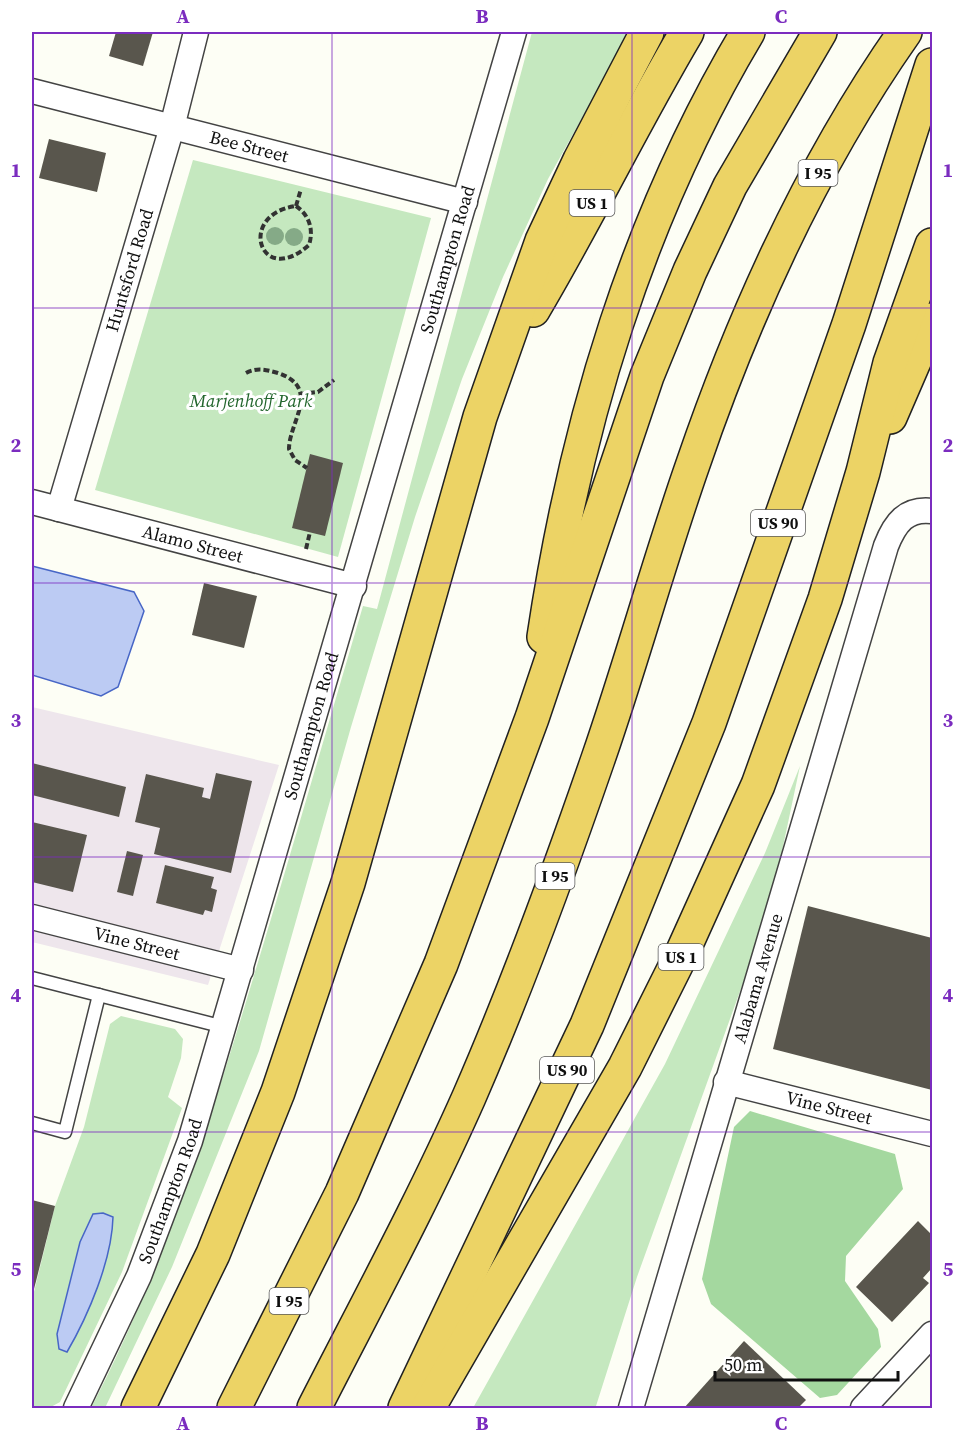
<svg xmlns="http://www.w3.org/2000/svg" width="964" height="1440" viewBox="0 0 964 1440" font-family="'Source Serif 4',serif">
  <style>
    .industrial { fill: #eee6ec }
    .green { fill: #c5e8bf }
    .forest { fill: #a4d89f }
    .water { fill: #bccbf3; stroke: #4766c6; stroke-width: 1.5 }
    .building { fill: #59564d }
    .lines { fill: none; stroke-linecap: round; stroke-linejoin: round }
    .service-casing { stroke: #434343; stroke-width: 15 }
    .minor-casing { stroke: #434343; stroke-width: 27 }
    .motorway-casing { stroke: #212121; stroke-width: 36 }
    .path { stroke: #323232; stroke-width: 4; stroke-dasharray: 6 3; stroke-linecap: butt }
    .service { stroke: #fff; stroke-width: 12 }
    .minor { stroke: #fff; stroke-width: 24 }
    .motorway { stroke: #ecd365; stroke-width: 33 }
    .tree { fill: #85aa87 }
    .grid { fill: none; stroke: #7b2cbf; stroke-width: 1.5; stroke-opacity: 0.55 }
    .labels { text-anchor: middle; stroke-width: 6; stroke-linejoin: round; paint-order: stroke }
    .shield { fill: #fff; stroke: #585858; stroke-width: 1.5 }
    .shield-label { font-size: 16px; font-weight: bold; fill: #101010 }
    .street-label { font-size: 18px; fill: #101010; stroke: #fff }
    .park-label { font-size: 18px; font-style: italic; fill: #23662d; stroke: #fff }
    .neatline { fill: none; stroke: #7b2cbf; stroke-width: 2 }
    .grid-label { font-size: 20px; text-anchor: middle; font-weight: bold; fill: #7b2cbf }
  </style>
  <rect width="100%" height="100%" fill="#fdfef5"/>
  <polygon class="industrial" points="32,707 279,765 208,985 32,942"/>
  <g class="green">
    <path d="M 532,32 L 630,32 L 548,179 L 503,277 L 462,379 L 415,517 L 351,727 L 259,1051 L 172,1267 L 105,1408 L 91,1408 C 163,1269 210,1122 255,972 C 292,850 327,728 363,606 L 377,609 Z"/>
    <polygon points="193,160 431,218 338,557 95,490"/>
    <polygon points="800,766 770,908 637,1277 596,1406 592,1408 473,1408 665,1064 765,853"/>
    <polygon points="121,1016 175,1029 183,1039 181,1058 168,1097 182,1108 122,1272 60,1402 49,1408 32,1408 32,1300 55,1206 84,1127 110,1024"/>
  </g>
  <polygon class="forest" points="750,1111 895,1154 903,1189 846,1256 845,1281 878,1329 881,1347 837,1395 820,1398 711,1304 702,1279 734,1127"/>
  <g class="water">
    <polygon points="32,566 134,592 144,611 118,687 101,696 32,675"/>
    <path d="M 103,1213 L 113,1217 C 112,1260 88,1316 67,1352 L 59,1349 L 57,1334 L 80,1242 L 93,1214 Z"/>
  </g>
  <g class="building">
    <polygon points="116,32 153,32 143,66 109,56"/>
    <polygon points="49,139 106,153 97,192 39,178"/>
    <polygon points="310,454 343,463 325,536 292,528"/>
    <polygon points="204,583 257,596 244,648 192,635"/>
    <polygon points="32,763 126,787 119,817 32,795"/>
    <polygon points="216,773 252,781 231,873 154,854 160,828 135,822 146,774 204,788 202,797 210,799"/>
    <polygon points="32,822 87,835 73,892 32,882"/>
    <polygon points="127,851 143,855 133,896 117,892"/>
    <polygon points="165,865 214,877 211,888 217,890 212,912 205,910 203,915 156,903"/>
    <polygon points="808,906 932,938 932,1090 773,1049"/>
    <polygon points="32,1200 55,1206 32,1297"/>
    <polygon points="918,1221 932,1235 932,1268 923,1278 929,1283 892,1322 856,1287"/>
    <polygon points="744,1341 806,1400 798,1408 684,1408"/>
  </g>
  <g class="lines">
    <g class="service-casing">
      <g id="service">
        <polyline points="32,978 224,1027"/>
        <polyline points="32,1123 65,1132 99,995"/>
      </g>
    </g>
    <g class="minor-casing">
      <g id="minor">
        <path id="s1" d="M 32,91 L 465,202"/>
        <path id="s2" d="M 32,502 L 354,586"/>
        <path id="s3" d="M 59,509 L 172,127 L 196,32"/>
        <path id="s4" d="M 32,917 L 241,970"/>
        <path id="s5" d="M 726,1082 L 932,1134"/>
        <path id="s6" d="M 76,1408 L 139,1276 L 190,1141 L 514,32"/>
        <path id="s7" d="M 631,1408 L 886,546 C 895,523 906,508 932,511"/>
        <polyline points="863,1408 932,1334"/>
      </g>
    </g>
    <g class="motorway-casing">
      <g id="motorway">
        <path d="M 533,310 C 587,219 633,123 687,32"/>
        <polyline points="890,417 932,320"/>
        <path d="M 544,637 C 576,423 637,218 748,32"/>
        <polyline points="138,1408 213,1254 278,1092 348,883 480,417 542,241 580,160 647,32"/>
        <polyline points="234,1408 342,1193 441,964 532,718 647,376 690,271 730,186 820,32"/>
        <path d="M 314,1408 C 366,1306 422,1203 469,1097 C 517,987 559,872 598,759 C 632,661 659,561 693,464 C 745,312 813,163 905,32"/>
        <polyline points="405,1408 587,1025 709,723 849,324 932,65"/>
        <polyline points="428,1408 625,1067 683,951 758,785 825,599 863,472 890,363 932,245"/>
      </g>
    </g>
    <g class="path">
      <path d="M 296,206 C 309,215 314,229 309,245 C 260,289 236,214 296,206 Z"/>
      <polyline points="296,206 301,189"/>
      <path d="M 246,373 C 257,367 267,370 278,373 C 322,388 289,422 289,449 L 295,460 L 307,468"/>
      <polyline points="300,394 318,392 334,380"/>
      <polyline points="306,549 310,532"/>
    </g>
    <use href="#service" class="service"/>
    <use href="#minor" class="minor"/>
    <use href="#motorway" class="motorway"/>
  </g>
  <g class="tree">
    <circle cx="275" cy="236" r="9"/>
    <circle cx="294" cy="237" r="9"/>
  </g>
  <path class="grid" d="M 332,32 L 332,1408M 632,32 L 632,1408M 32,308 L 932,308M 32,583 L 932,583M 32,857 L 932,857M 32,1132 L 932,1132"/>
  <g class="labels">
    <g class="shield">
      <rect x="798.5" y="160" width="39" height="26" rx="4.5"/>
      <rect x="569.5" y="190" width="45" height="26" rx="4.5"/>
      <rect x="751" y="510" width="54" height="26" rx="4.5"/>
      <rect x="535.5" y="863" width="39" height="26" rx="4.5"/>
      <rect x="658.5" y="944" width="45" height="26" rx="4.5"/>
      <rect x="540" y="1057" width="54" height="26" rx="4.5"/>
      <rect x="269.5" y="1288" width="39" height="26" rx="4.5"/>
    </g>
    <g class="shield-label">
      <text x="818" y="179">I 95</text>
      <text x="592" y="209">US 1</text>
      <text x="778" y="529">US 90</text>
      <text x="555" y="882">I 95</text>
      <text x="681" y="963">US 1</text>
      <text x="567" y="1076">US 90</text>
      <text x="289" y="1307">I 95</text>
    </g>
    <g class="street-label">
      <text dy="6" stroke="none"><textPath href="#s1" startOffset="224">Bee Street</textPath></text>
      <text dy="6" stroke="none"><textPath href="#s6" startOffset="1209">Southampton Road</textPath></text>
      <text dy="6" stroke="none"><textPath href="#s3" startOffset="249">Huntsford Road</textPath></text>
      <text dy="6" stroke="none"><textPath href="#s2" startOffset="166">Alamo Street</textPath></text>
      <text dy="6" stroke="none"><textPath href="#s6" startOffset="723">Southampton Road</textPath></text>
      <text dy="6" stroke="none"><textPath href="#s4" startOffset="108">Vine Street</textPath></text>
      <text dy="6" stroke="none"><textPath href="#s7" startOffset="448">Alabama Avenue</textPath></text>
      <text dy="6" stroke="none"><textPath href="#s5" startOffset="106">Vine Street</textPath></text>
      <text dy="6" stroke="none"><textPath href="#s6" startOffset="237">Southampton Road</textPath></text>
    </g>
    <g class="park-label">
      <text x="251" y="407">Marjenhoff Park</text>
    </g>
  </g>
  <rect width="964" height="1440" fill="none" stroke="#ffffff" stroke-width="66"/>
  <path d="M715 1371v9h183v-9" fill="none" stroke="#101010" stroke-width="3"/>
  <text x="724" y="1371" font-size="18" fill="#101010" stroke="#ffffff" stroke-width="4.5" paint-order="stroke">50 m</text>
  <rect x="33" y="33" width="898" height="1374" class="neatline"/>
  <g class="grid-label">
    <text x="183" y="23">A</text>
    <text x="482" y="23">B</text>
    <text x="781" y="23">C</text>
    <text x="16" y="177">1</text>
    <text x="948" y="177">1</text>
    <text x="16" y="452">2</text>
    <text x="948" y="452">2</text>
    <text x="16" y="727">3</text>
    <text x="948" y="727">3</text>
    <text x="16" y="1002">4</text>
    <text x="948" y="1002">4</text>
    <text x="16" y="1276">5</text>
    <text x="948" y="1276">5</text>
    <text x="183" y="1430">A</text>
    <text x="482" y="1430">B</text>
    <text x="781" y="1430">C</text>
  </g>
</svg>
